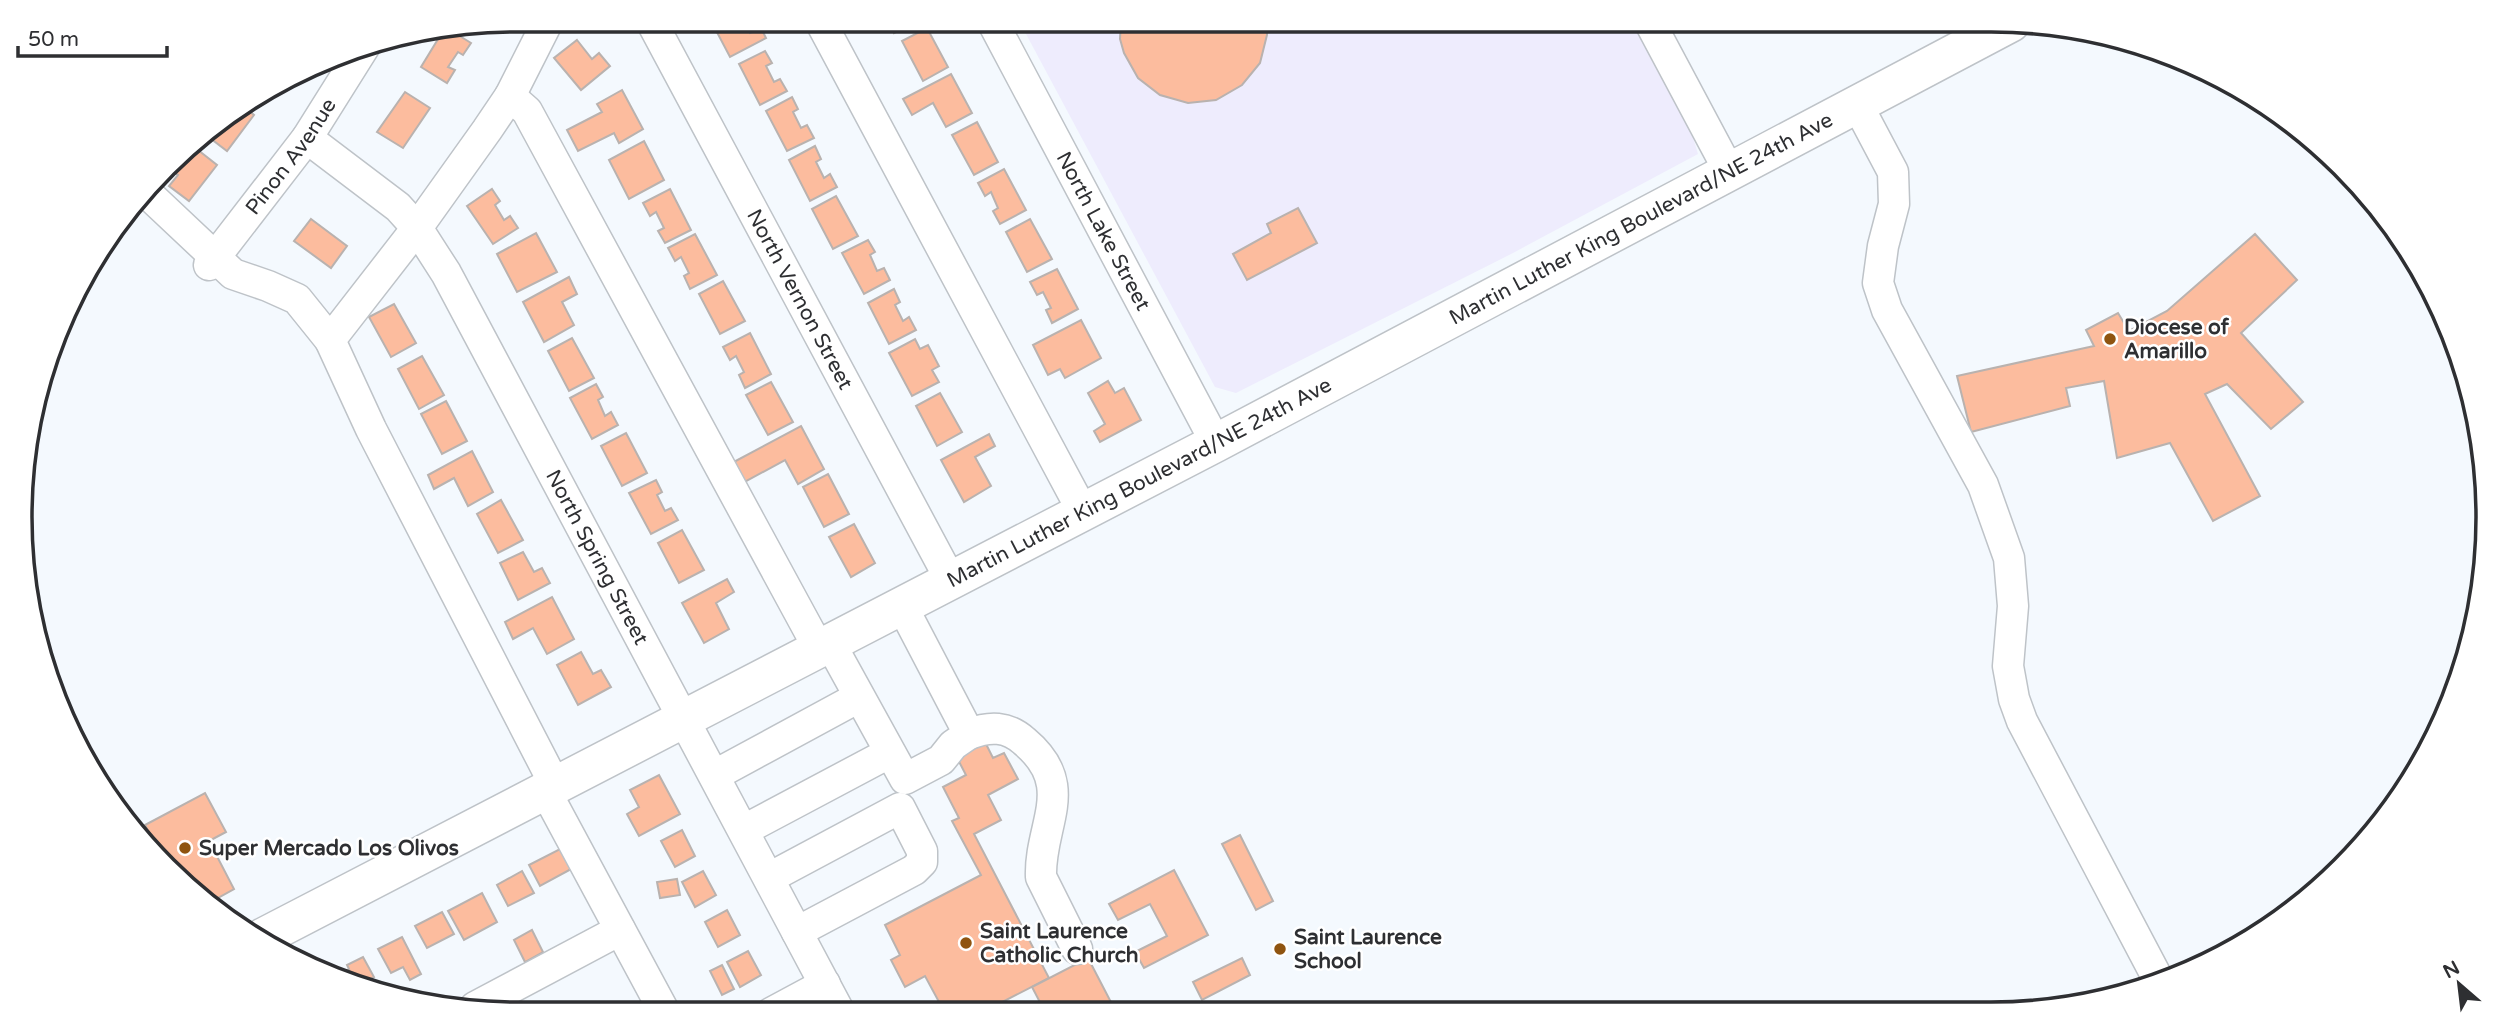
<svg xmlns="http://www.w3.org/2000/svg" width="2508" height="1033" viewBox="0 0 2508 1033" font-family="'Varela Round',sans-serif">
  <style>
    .industrial { fill: #eeecfd }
    .building { fill: #fcbc9e; stroke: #b9b2af; stroke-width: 2 }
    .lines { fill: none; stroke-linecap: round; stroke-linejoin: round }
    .minor-casing { stroke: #bec3c8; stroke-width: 33 }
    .major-casing { stroke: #bec3c8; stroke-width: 40 }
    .minor { stroke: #fff; stroke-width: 30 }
    .major { stroke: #fff; stroke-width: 37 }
    .poi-dot { fill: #8f5410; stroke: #fff; stroke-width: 2.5 }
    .labels { text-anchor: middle; stroke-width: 5; stroke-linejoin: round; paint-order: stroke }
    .street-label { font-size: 21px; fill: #2e2f32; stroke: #fff }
    .poi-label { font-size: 21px; font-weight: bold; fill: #2e2f32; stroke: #fff; text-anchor: start }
    .rim { fill: none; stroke: #2e2f32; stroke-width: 3.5 }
  </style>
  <rect width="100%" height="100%" fill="#f4f9fe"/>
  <polygon class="industrial" points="1018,19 1631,19 1692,134 1698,154 1513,253 1236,393 1215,387"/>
  <g class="building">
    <polygon points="710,19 743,19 750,33 761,28 766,38 730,57"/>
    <polygon points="889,19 921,19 894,33"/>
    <polygon points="1121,19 1267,19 1267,35 1260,63 1242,85 1216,100 1188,103 1160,95 1138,78 1124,53 1120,39"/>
    <polygon points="927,28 948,67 923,81 902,41"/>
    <polygon points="450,30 471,43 463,55 458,52 448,67 455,70 447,83 421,67 443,31"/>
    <polygon points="577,40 592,59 599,53 610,66 581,90 554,58"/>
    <polygon points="765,51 772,63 766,66 774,82 780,79 787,91 760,105 739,64"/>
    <polygon points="951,74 972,113 946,127 933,103 912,115 903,99"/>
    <polygon points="275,82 259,105 251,98 268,86"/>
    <polygon points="622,90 643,129 619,143 614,133 578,151 567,130 602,112 597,104"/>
    <polygon points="405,92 430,108 403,148 377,132"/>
    <polygon points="792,97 798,109 793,112 801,128 807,125 814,138 787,151 766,111"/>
    <polygon points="242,105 254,115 227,151 206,135 214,124"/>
    <polygon points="977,122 998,162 974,175 952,135"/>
    <polygon points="644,141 664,180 629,199 609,160"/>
    <polygon points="815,146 821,159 816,162 824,178 830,174 837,187 810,201 789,160"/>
    <polygon points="198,150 217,165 189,201 169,186 178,175 168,168 181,152 190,159"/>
    <polygon points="1004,169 1026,210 1000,224 993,211 998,208 991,192 985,196 978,183"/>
    <polygon points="492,189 500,201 495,205 504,220 510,216 518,228 493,244 467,206"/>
    <polygon points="670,189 691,230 665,243 658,231 664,228 656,212 650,216 643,203"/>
    <polygon points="836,196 858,236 833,249 812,209"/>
    <polygon points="1298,208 1317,243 1247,280 1233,254 1271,233 1267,224"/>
    <polygon points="311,219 347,246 331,268 294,241"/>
    <polygon points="1030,219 1052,259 1027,272 1006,232"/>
    <polygon points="536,233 557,272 517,292 497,254"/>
    <polygon points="695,234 717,275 690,289 684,276 689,273 681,257 675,261 668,248"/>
    <polygon points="2255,234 2297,280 2241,333 2303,402 2271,429 2227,384 2205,394 2260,496 2213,521 2170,443 2117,458 2104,381 2066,388 2070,406 1971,432 1957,376 2094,346 2086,330 2118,313 2129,331 2167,311"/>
    <polygon points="868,240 875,252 870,255 877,271 884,268 890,280 864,294 842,253"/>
    <polygon points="1057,269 1078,309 1052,323 1046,310 1051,308 1043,292 1037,295 1030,282"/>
    <polygon points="569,277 577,294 562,302 574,325 544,342 523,302"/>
    <polygon points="723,281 745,321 720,334 699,294"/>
    <polygon points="894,289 900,302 895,305 903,321 909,317 916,330 889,344 868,303"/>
    <polygon points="394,304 416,343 391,357 369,317"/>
    <polygon points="1081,320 1101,358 1065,378 1060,369 1048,375 1033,345"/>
    <polygon points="750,333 771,374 745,388 739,375 744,372 736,356 730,360 723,347"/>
    <polygon points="572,338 594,378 569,391 548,351"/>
    <polygon points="915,339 920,349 928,345 939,366 932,370 939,382 912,396 889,353"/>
    <polygon points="422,356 444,395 419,409 398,369"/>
    <polygon points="1108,381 1115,393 1124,388 1141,420 1100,442 1094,431 1105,424 1088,393"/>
    <polygon points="771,382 793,422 768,435 746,395"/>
    <polygon points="596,384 603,397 598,400 605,416 611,412 618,425 592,439 570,398"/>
    <polygon points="940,393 962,432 937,446 916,406"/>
    <polygon points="446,401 467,441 442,454 421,414"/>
    <polygon points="801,426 824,469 798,484 785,460 741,484 730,464"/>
    <polygon points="626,433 647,473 622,486 601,446"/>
    <polygon points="989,434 995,446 975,457 991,486 964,502 941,460"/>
    <polygon points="472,451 493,492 468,506 454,478 434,489 428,475"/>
    <polygon points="828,474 849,514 824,527 803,487"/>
    <polygon points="656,480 662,492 657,495 665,511 671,508 678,520 651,534 629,493"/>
    <polygon points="501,500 523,540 498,553 477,514"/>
    <polygon points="854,524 875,563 851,577 829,537"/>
    <polygon points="682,530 704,570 679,583 658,543"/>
    <polygon points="523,552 534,572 542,568 550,583 518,600 500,563"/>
    <polygon points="727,579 734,592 716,603 729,629 704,643 682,603"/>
    <polygon points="552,597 574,639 547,654 533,628 513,639 505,622"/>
    <polygon points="581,652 593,674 601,670 611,687 578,705 557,665"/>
    <polygon points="983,738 993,758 1004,753 1018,779 988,795 1001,820 974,834 1049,978 983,1012 945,1013 925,976 905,987 891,960 900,955 885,925 981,875 952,821 959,818 943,787 966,775 954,752"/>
    <polygon points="659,775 680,814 639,836 627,814 639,807 630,790"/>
    <polygon points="205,793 226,832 209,841 234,889 207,904 184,879 172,857 166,860 161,855 145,825"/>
    <polygon points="682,830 695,856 675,867 661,841"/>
    <polygon points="1240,835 1273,901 1256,910 1222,844"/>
    <polygon points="562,848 573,868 540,886 529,865"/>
    <polygon points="1174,870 1208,935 1144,968 1135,952 1167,936 1150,904 1118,920 1109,904"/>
    <polygon points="522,871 534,893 508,906 497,885"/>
    <polygon points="703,871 716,895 695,907 682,882"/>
    <polygon points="677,879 680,895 660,898 657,882"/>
    <polygon points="482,893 497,922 464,940 448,911"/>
    <polygon points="727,910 740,935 718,947 705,922"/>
    <polygon points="442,912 454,934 427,948 415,926"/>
    <polygon points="532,930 543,952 525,962 514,940"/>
    <polygon points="402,937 421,974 410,980 403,967 391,973 378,949"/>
    <polygon points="748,951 761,975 740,987 727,962"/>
    <polygon points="363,957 374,977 356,987 343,980 340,974 349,969 347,965"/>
    <polygon points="1088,958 1113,1006 1101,1012 1045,1012 1032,987"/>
    <polygon points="1242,958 1250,975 1202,1000 1193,982"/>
    <polygon points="722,965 734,989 722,995 710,971"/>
  </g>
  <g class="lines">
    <g class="minor-casing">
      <g id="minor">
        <polyline points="549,19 510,96 487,130 417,228 330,340 371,429 555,785"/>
        <path id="s1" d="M 650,19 L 951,581"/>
        <polyline points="819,19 1083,512"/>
        <path id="s2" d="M 991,19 L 1216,443"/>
        <polyline points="1648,19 1729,171"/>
        <polyline points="510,96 527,111 819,649"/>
        <polyline points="1857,104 1893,172 1894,204 1883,246 1878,283 1887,310 1983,485 2009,558 2013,606 2008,666 2014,699 2022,721 2158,979"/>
        <path id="s3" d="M 307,138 L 398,207 L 417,228 L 446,273 L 840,1013"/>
        <polyline points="147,193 233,274 268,286 297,299 330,340"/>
        <path id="s4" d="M 209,265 L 307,138 L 366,44"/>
        <polyline points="830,643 905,779 941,760 953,745 969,734 902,606"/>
        <path d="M 969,734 C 990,726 1007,726 1024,741 C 1078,786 1039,824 1041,877 L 1077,949"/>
        <polyline points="715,775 859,697"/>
        <polyline points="545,790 665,1013"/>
        <polyline points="744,830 889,753"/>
        <polyline points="769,878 900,808 922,851 922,862 914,870 797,932"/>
        <polyline points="475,1007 620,930"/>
        <polyline points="771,1013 825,984"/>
      </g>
    </g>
    <g class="major-casing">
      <g id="major">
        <path id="s5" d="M 263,937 L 1216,443 L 2011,23"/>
      </g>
    </g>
    <use href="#minor" class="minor"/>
    <use href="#major" class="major"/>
  </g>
  <g class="poi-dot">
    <circle cx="2110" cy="339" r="7"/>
    <circle cx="185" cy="848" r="7"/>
    <circle cx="966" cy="943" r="7"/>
    <circle cx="1280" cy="949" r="7"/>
  </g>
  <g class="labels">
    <g class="street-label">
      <text dy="7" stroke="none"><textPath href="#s4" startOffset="136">Pinon Avenue</textPath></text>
      <text dy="7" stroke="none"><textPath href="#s5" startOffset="1554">Martin Luther King Boulevard/NE 24th Ave</textPath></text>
      <text dy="7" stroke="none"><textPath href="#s2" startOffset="240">North Lake Street</textPath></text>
      <text dy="7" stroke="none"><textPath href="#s1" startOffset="318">North Vernon Street</textPath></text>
      <text dy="7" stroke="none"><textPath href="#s5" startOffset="987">Martin Luther King Boulevard/NE 24th Ave</textPath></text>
      <text dy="7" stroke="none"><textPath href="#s3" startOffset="518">North Spring Street</textPath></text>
    </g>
    <g class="poi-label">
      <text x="2124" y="334">Diocese of<tspan x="2124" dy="24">Amarillo</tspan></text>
      <text x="199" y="855">Super Mercado Los Olivos</text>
      <text x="980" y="938">Saint Laurence<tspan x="980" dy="24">Catholic Church</tspan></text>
      <text x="1294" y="944">Saint Laurence<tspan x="1294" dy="24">School</tspan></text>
    </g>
  </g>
  <path d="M0 0H2508V1033H0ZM517 32H1991A485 485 0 0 1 2476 517V517A485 485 0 0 1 1991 1002H517A485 485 0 0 1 32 517V517A485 485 0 0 1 517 32Z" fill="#fff" fill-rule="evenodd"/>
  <path class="rim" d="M517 32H1991A485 485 0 0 1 2476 517V517A485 485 0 0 1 1991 1002H517A485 485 0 0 1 32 517V517A485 485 0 0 1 517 32Z"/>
  <g transform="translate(2459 984) rotate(332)" stroke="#ffffff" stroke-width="5" paint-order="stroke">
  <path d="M0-5L12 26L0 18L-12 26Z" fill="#2e2f32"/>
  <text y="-10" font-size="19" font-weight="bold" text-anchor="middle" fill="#2e2f32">N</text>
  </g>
  <path d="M18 46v10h149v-10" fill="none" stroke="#2e2f32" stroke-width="3.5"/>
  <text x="28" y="46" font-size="21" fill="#2e2f32" stroke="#ffffff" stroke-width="5" paint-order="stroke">50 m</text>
</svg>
